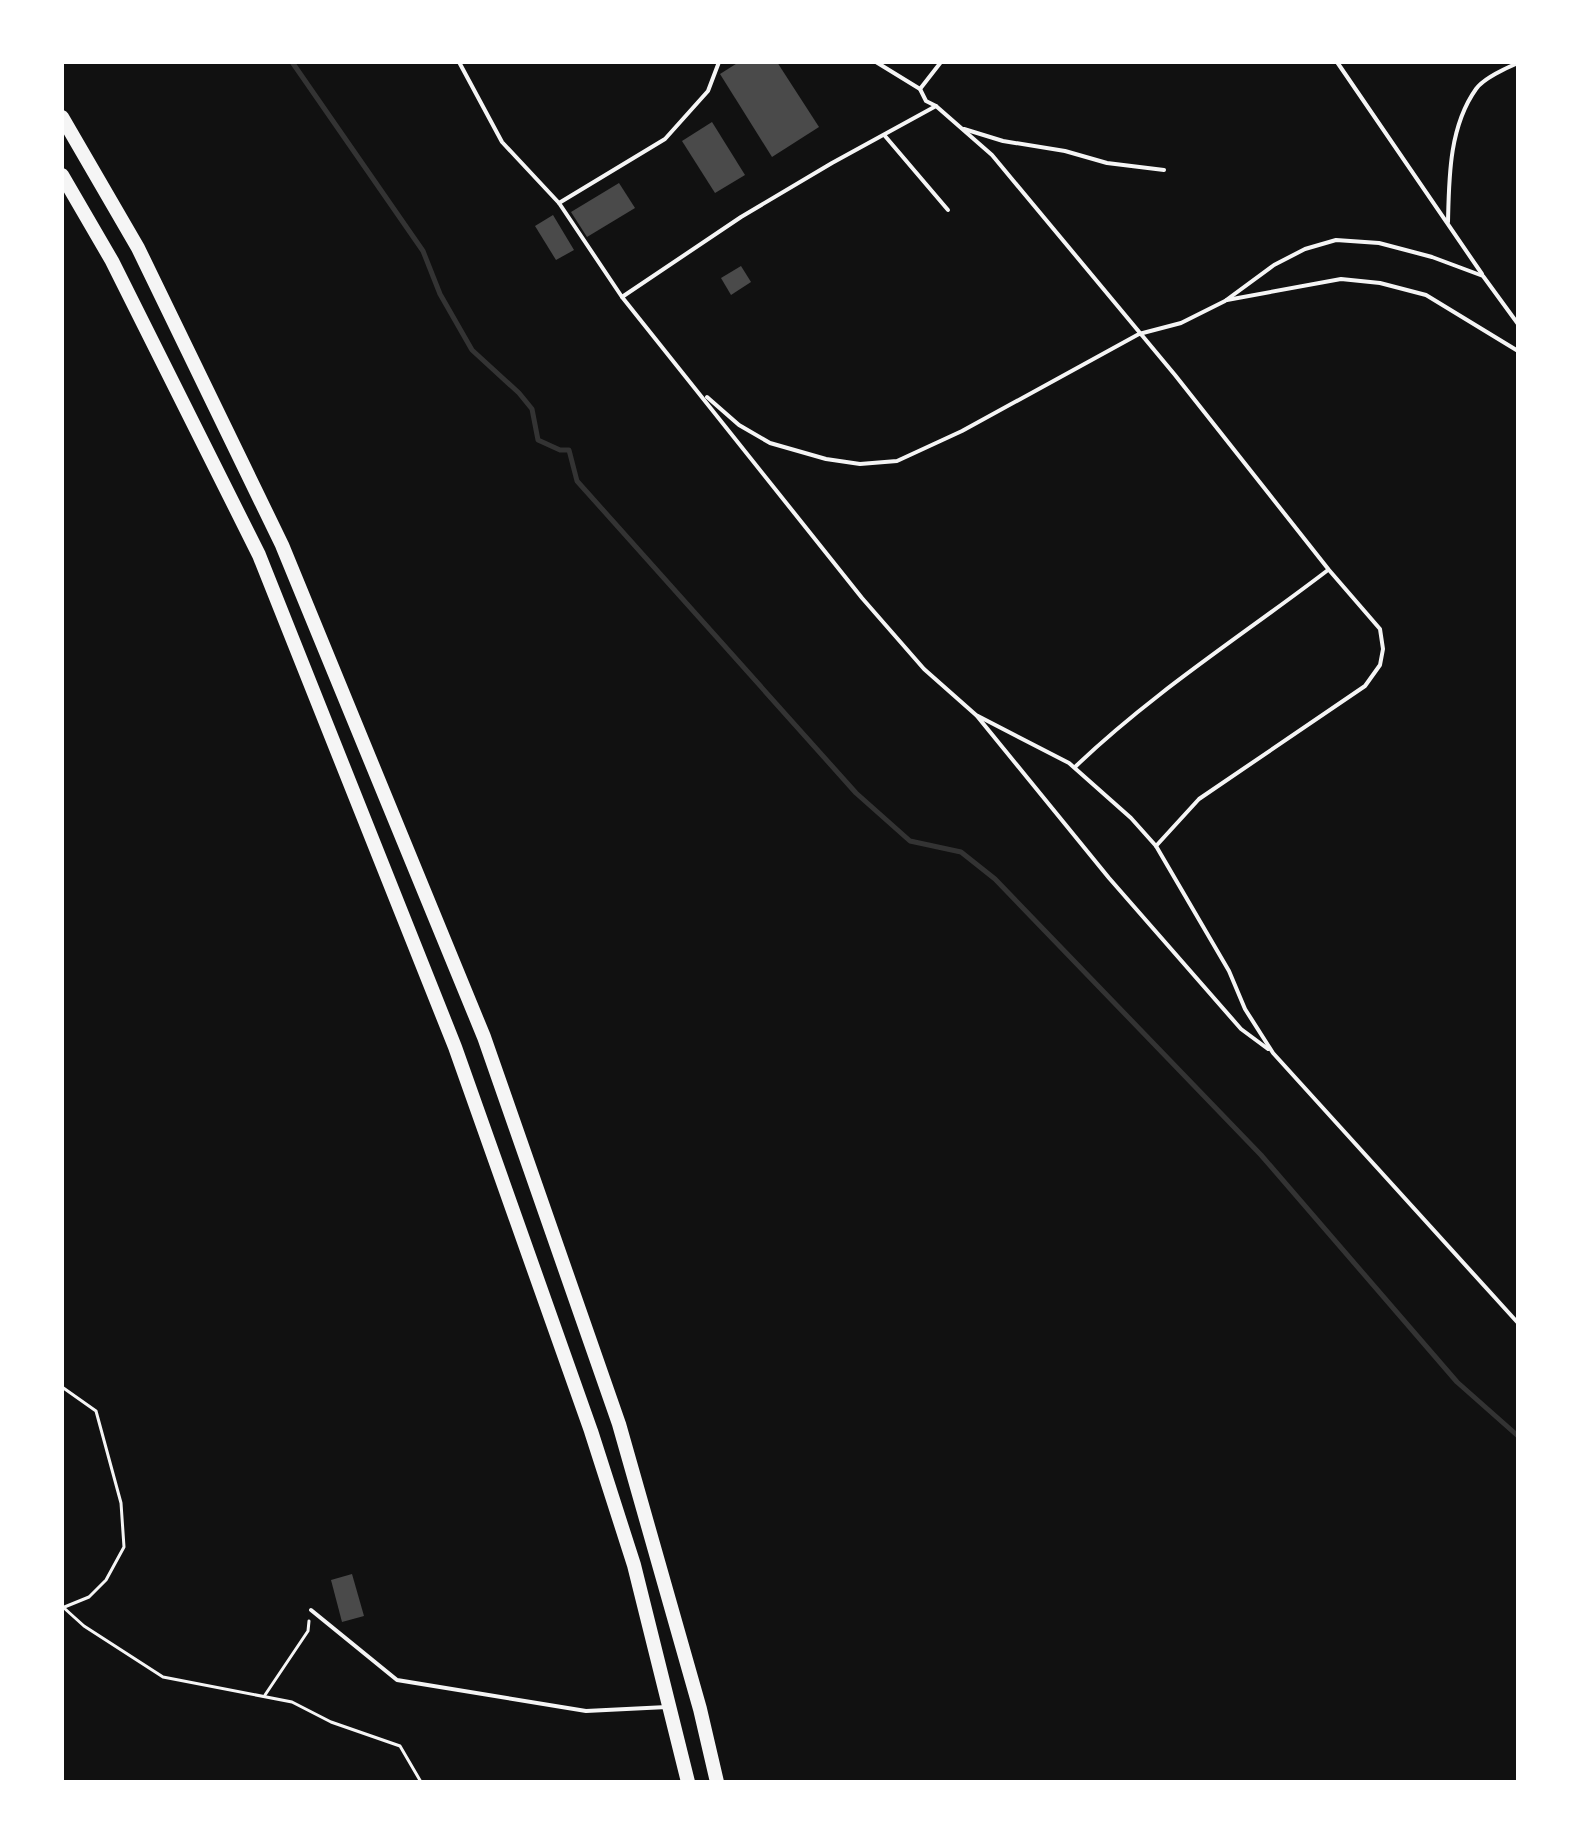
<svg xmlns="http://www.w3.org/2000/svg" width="1580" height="1844" viewBox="0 0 1580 1844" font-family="Rubik,sans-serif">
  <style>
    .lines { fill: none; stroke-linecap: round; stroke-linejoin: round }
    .stream { stroke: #333; stroke-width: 5 }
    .building { fill: #4a4a4a }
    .path { stroke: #f5f5f5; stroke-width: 3 }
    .service { stroke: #f5f5f5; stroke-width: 4 }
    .motorway { stroke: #f5f5f5; stroke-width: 14 }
  </style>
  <rect width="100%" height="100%" fill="#111"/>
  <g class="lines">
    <polyline class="stream" points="292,62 423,251 440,294 472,350 519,393 532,409 538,440 560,450 569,450 577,481 856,793 910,841 961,852 995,879 1261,1155 1457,1382 1518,1436"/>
  </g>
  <g class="building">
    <polygon points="739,62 777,62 819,127 772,157 720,74"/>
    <polygon points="712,122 745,175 715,193 682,141"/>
    <polygon points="619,183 635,208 587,237 571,212"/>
    <polygon points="553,215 574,250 556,260 535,226"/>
    <polygon points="741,266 751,282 731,295 721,278"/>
    <polygon points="352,1574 364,1616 342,1622 331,1580"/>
  </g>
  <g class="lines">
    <g class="path">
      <polyline points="62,1387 96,1411 121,1503 124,1547 106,1580 89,1597 62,1608"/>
      <polyline points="64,1608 84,1626 163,1677 292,1702 331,1722 400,1746 421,1782"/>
      <polyline points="265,1695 308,1631 309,1621"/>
    </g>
    <g class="service">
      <polyline points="459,62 502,142 559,203 622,297 862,598 924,669 976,715 1069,763 1131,818 1156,846 1229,971 1245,1009 1273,1053 1518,1323"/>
      <polyline points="876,62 920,89 926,101 936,106 992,155 1175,375 1329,570 1380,629 1383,649 1380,665 1365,686 1199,799 1156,846"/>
      <polyline points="1337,62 1482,274"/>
      <polyline points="920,89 941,62"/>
      <polyline points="964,129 1003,141 1065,151 1107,163 1164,170"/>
      <polyline points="885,136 948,210"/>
      <polyline points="559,203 665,139 708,91 719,62"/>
      <path d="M 1448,222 C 1449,178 1449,127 1476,89 C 1483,79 1506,68 1518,63"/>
      <polyline points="622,297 741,217 832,163 936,106"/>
      <polyline points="1227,300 1341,279 1380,283 1426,295 1518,351"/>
      <polyline points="707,397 739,425 770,443 826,459 860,464 897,461 962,431 1139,334 1181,323 1225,301 1274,265 1305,249 1336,240 1379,243 1432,257 1483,276 1518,324"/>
      <polyline points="977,716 1109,878 1241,1029 1268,1049"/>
      <path d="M 1075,767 C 1152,693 1243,635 1328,570"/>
      <polyline points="311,1610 397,1680 586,1711 667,1707"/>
    </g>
    <g class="motorway">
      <polyline points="62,117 138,248 282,545 484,1037 619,1424 700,1709 717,1782"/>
      <polyline points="62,175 112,261 259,555 455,1047 591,1431 634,1565 688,1782"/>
    </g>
  </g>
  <rect width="1580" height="1844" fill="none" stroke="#ffffff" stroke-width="128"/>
</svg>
